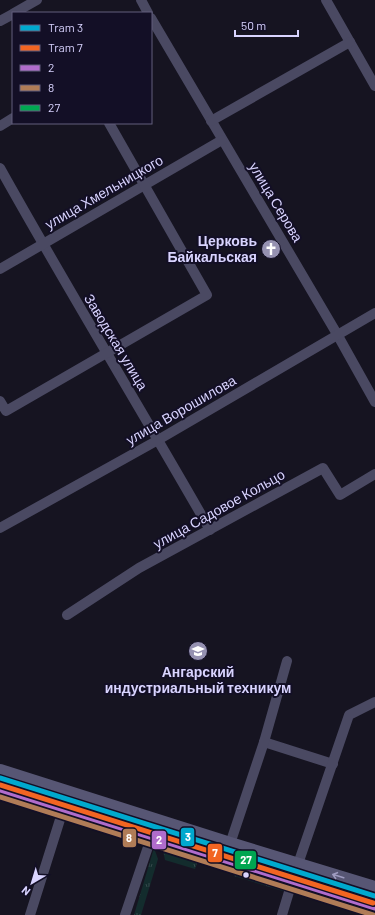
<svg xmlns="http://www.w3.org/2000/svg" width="375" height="915" viewBox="0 0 375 915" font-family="Barlow,sans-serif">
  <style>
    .grass { fill: url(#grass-tufts) }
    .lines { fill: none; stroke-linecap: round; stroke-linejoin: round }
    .street { stroke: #4a4962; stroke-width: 10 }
    .secondary { stroke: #575674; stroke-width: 14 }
    .bus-1-casing { stroke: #130f26; stroke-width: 8 }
    .bus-2-casing { stroke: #130f26; stroke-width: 8 }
    .bus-3-casing { stroke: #130f26; stroke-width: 8 }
    .bus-1 { stroke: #b06ccc; stroke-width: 5 }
    .bus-2 { stroke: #b07c57; stroke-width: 5 }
    .bus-3 { stroke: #00a651; stroke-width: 5 }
    .tram-1-casing { stroke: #130f26; stroke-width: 8 }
    .tram-2-casing { stroke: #130f26; stroke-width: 8 }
    .tram-1 { stroke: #00a9ce; stroke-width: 5 }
    .tram-2 { stroke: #f26522; stroke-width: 5 }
    .oneway { stroke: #9e9bc0 }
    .bus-dot { fill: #d9d4ff; stroke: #130f26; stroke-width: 1.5 }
    .labels { text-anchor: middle; stroke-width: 4; stroke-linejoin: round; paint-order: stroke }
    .street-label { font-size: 14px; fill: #d9d4ff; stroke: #130f26 }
    .poi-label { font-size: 14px; font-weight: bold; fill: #d9d4ff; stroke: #130f26; text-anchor: end }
    .line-badge { stroke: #130f26; stroke-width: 1.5 }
    .badge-label { font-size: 11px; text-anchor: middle; font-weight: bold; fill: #fff }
  </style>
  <defs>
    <pattern id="grass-tufts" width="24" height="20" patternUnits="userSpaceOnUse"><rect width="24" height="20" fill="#132c2d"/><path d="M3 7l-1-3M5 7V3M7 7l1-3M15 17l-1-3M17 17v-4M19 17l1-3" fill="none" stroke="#354a4c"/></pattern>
  </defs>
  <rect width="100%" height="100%" fill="#161421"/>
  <g class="grass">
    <polygon points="0,776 375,891 375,902 0,786"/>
    <polygon points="154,848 158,859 141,915 134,915"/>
    <polygon points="163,850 195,860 197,863 195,869 165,860"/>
    <polygon points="235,872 286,887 286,892 234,876"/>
  </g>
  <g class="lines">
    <g class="street">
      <polyline points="141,0 148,13"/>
      <polyline points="326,0 375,86"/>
      <polyline points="14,13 37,0"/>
      <polyline points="151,18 337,334 375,402"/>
      <polyline points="0,21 13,14"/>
      <polyline points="211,121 350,42"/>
      <polyline points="0,126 13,118"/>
      <path d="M 0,168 C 68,290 141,409 210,530"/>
      <polyline points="0,269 222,140"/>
      <polyline points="0,401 6,411 207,295 109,123"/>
      <polyline points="0,528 158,440 375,313"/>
      <polyline points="67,615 139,568 323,468 340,495 375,474"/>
      <polyline points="264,742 333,764"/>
      <polyline points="230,844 264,742 287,661"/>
      <polyline points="298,864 349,715 375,702"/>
      <polyline points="30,915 63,810"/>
      <polyline points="125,915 151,838"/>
      <polyline points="282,915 292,882"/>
    </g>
    <g class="secondary">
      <polyline points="0,771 230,844 375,888"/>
      <polyline points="0,790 375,908"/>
    </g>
    <g class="bus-1-casing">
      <polyline id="bus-1" points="0,790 375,908"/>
    </g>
    <g class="bus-2-casing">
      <polyline id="bus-2" points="0,797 373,915"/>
    </g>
    <g class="bus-3-casing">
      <polyline id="bus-3" points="2,783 375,901"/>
    </g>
    <use href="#bus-1" class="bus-1"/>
    <use href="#bus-2" class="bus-2"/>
    <use href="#bus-3" class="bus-3"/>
    <g class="tram-1-casing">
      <polyline id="tram-1" points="0,778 375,896"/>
    </g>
    <g class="tram-2-casing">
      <polyline id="tram-2" points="0,785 373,903"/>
    </g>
    <use href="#tram-1" class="tram-1"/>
    <use href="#tram-2" class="tram-2"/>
  </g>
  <defs><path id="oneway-shaft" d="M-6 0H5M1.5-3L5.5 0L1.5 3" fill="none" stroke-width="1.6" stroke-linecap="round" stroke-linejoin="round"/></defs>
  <use class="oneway" href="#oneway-shaft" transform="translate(338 876) rotate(-163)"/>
  <defs>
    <g id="church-disc" transform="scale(1)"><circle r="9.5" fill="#9591b1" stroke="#130f26"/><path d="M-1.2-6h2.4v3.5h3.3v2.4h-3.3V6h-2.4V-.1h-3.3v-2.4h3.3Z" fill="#fff"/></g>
    <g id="university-disc" transform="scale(1)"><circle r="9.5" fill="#9591b1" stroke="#130f26"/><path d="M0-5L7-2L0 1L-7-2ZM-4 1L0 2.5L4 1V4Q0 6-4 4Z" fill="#fff"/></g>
  </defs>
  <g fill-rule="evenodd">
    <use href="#church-disc" x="271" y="249"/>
    <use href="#university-disc" x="198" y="651"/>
  </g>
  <circle class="bus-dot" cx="246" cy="875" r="3.5"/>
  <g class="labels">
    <g class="street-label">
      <text transform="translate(104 192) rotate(-30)" y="5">улица Хмельницкого</text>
      <text transform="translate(276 202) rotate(59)" y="5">улица Серова</text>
      <text transform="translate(116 342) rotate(59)" y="5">Заводская улица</text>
      <text transform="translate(181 410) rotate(-30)" y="5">улица Ворошилова</text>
      <text transform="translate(219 509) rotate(-29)" y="5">улица Садовое Кольцо</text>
    </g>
    <g class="poi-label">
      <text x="257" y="246">Церковь<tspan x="257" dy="16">Байкальская</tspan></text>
      <text x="198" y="677" text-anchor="middle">Ангарский<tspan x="198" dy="16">индустриальный техникум</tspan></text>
    </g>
  </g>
  <g class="line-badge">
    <rect x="180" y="827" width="15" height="20" rx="4" fill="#00a9ce"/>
    <rect x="122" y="828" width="15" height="20" rx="4" fill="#b07c57"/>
    <rect x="151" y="830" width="16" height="20" rx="4" fill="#b06ccc"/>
    <rect x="207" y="843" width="16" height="20" rx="4" fill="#f26522"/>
    <rect x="234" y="850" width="23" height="20" rx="4" fill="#00a651"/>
  </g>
  <g class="badge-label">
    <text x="188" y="841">3</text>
    <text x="129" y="842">8</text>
    <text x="159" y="844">2</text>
    <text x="215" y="857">7</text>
    <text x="246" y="864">27</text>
  </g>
  <rect x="12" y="12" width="140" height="112" fill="#130f26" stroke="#625e7d"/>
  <rect x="20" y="25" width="20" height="6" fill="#00a9ce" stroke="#625e7d"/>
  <text x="48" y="32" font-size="12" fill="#d9d4ff">Tram 3</text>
  <rect x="20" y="45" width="20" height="6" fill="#f26522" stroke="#625e7d"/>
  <text x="48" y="52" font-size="12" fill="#d9d4ff">Tram 7</text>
  <rect x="20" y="65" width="20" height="6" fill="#b06ccc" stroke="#625e7d"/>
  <text x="48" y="72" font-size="12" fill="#d9d4ff">2</text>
  <rect x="20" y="85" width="20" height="6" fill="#b07c57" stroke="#625e7d"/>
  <text x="48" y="92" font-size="12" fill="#d9d4ff">8</text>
  <rect x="20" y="105" width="20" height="6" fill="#00a651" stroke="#625e7d"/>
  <text x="48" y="112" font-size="12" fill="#d9d4ff">27</text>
  <g transform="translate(32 883) rotate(218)" stroke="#130f26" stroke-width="3" paint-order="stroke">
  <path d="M0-3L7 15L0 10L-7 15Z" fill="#d9d4ff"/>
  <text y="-6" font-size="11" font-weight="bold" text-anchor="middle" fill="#d9d4ff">N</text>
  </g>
  <path d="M235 30v6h63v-6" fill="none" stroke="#d9d4ff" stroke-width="2"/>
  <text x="241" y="30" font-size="12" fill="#d9d4ff" stroke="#130f26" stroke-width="3" paint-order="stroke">50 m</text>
</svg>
